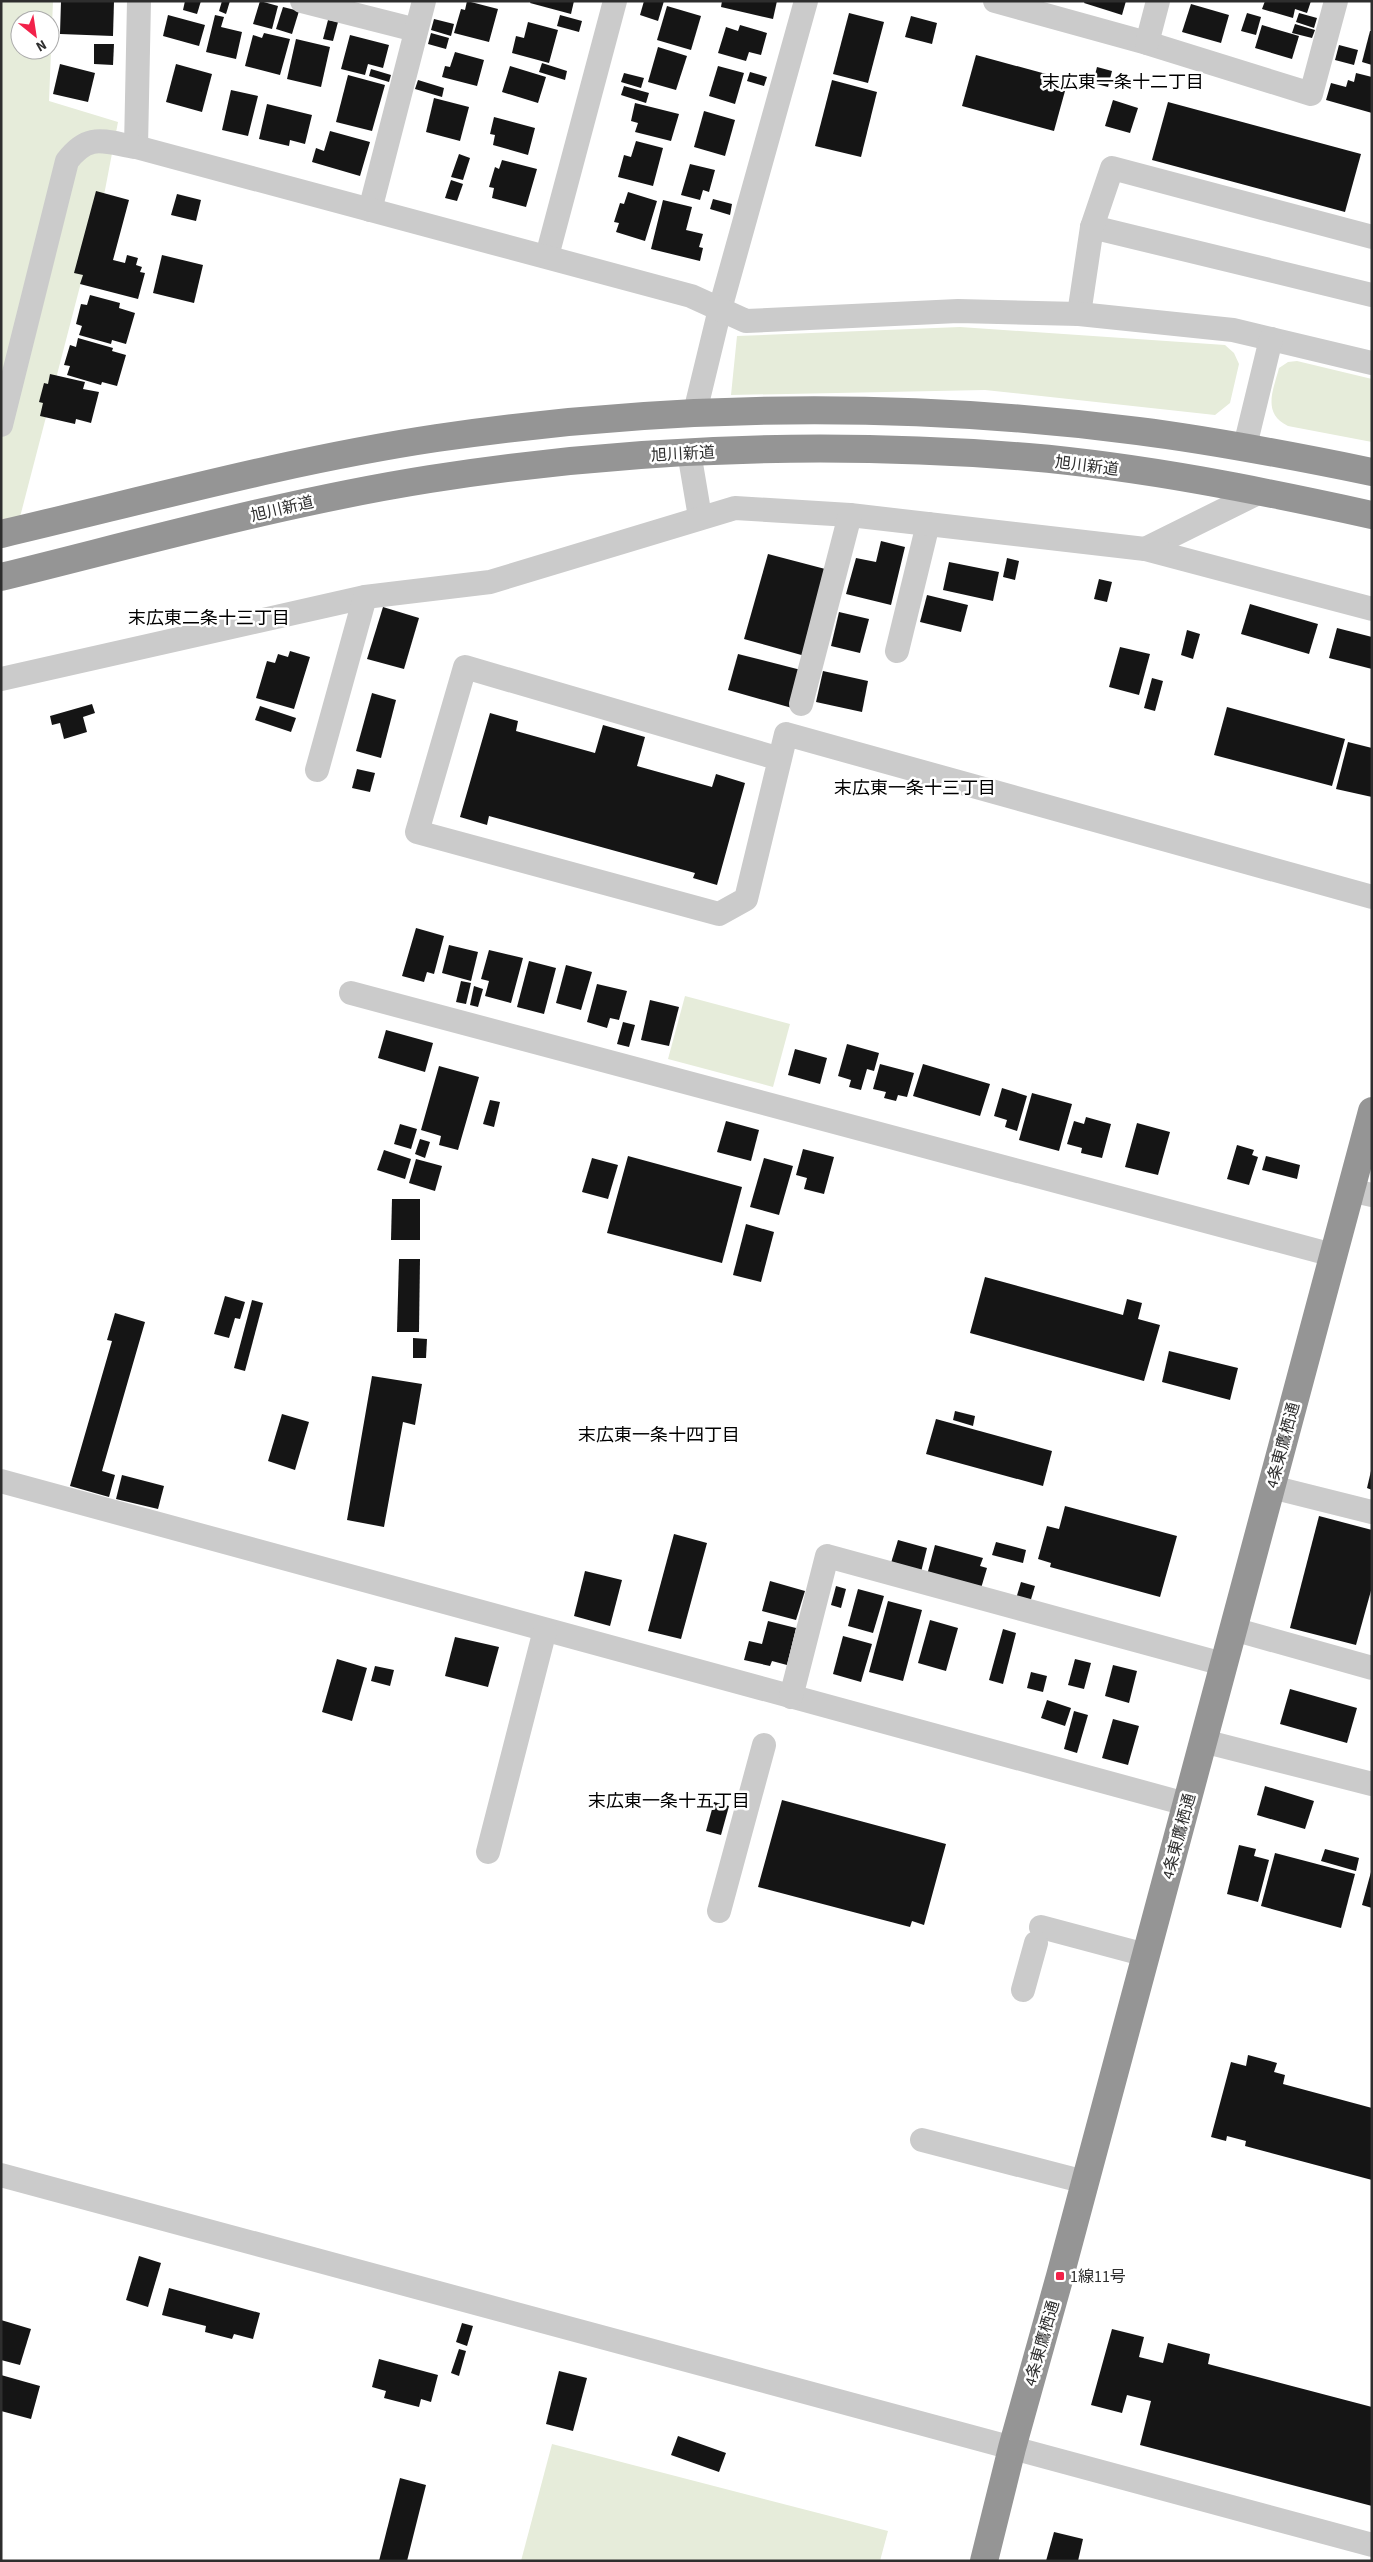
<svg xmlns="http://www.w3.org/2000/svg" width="1373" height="2562" viewBox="0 0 1373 2562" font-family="'Source Sans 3','Noto Sans JP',sans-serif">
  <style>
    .green { fill: #e6ecda; fill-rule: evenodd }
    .building { fill: #151515 }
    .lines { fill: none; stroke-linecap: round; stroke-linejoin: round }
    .minor { stroke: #cbcbcb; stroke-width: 24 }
    .highway { stroke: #959595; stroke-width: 28 }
    .poi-dot { fill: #f2224a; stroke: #fff; stroke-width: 2 }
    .labels { text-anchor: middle; stroke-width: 5; stroke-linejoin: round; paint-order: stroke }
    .street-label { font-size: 16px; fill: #2e2e2e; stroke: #fff }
    .poi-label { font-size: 16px; fill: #2e2e2e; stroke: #fff; text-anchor: start }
    .neighbourhood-label { font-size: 18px; fill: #000; stroke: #fff }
  </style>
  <rect width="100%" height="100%" fill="#fff"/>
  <g class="green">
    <path d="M 1,1 L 53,1 L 49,101 L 118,122 L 105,190 L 20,517 L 1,520 ZM 20,20 L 50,20 L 50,50 L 20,50 Z"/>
    <polygon points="960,327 1225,345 1234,353 1239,364 1230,403 1215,415 985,390 731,395 737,336"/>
    <path d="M 1297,361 L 1372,379 L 1372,442 L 1288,426 C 1262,413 1273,391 1279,368 L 1288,362 Z"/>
    <polygon points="685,996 790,1024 773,1087 668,1059"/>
    <polygon points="552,2444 888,2531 880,2561 521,2561"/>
  </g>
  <g class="building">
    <polygon points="61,1 114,1 113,36 60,34"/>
    <polygon points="185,1 201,1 197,14 183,10"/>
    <polygon points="222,1 230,1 226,14 219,11"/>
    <polygon points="260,1 278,6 272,29 253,24"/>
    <polygon points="467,1 498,9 489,42 454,33 461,9 465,10"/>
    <polygon points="531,1 574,1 571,14 530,3"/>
    <polygon points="644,1 664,1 658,21 640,15"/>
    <polygon points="722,1 777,1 773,19 721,7"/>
    <polygon points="1085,1 1126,1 1122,15 1084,3"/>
    <polygon points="1265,1 1311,1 1307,13 1295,9 1293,18 1262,9"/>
    <polygon points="1191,4 1229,15 1221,43 1182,32"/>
    <polygon points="667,6 701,16 691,50 657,40"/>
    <polygon points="283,7 299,11 292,34 276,29"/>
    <polygon points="849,13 884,22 868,83 833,74"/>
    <polygon points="1247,13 1261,17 1256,35 1241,31"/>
    <polygon points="1299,13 1317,18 1314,28 1296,22"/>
    <polygon points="168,15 205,25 199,46 163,36"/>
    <polygon points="215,15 224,17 221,27 242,32 236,59 206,52"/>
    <polygon points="560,15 582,21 579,32 557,26"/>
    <polygon points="911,16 937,23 932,44 905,37"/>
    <polygon points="434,19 454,24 451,36 431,30"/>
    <polygon points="328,20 338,22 333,41 323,39"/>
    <polygon points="528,22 558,30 549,63 512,53 516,36 524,38"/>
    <polygon points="1295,24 1315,30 1312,38 1292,33"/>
    <polygon points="740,25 767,33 761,55 749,52 746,61 718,53 726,27 738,31"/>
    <polygon points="1262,25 1299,36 1292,59 1255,48"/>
    <polygon points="1370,31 1372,31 1372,65 1362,62"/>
    <polygon points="264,33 290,39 280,75 245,66 253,35 262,38"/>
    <polygon points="431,33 449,38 446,49 428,44"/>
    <polygon points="350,35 389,45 383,68 368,64 365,75 341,69"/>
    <polygon points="296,39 330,47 321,87 287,79"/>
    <polygon points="94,44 114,44 113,65 94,64"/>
    <polygon points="1339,45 1358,50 1354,65 1335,60"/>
    <polygon points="658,47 687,56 676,90 648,82"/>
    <polygon points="455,52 484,60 477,86 442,77 445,66 450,67"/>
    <polygon points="976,55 1068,80 1054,131 962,106"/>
    <polygon points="542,63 567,71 565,80 539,72"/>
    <polygon points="60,64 95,73 88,102 53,94"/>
    <polygon points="176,64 212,74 202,112 166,102"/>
    <polygon points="510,66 546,77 538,103 502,92"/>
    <polygon points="718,66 744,73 735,104 709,96"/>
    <polygon points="1097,67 1112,71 1108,87 1093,83"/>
    <polygon points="371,69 391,75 389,82 369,76"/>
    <polygon points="750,72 767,77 764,86 747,81"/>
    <polygon points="624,73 644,78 641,88 621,82"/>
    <polygon points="1356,73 1372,77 1372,113 1326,100 1331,83 1346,87 1348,80 1354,82"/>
    <polygon points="348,75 385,85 372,131 336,122"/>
    <polygon points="418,80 444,88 442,97 415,89"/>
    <polygon points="832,80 877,92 861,157 815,146"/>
    <polygon points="624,86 649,93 646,103 621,95"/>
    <polygon points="231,90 258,96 248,136 222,130"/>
    <polygon points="434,98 469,107 460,141 426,132"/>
    <polygon points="1113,100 1138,108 1130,133 1105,126"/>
    <polygon points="1168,102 1361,154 1345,212 1152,160"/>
    <polygon points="635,103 679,114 671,141 635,132 638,123 631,121"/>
    <polygon points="267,104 312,115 305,144 290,140 289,146 259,139"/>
    <polygon points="704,111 735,120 725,156 694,147"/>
    <polygon points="494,117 535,128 528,155 493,145 495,135 490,134"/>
    <polygon points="330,131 370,142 360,176 312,162 316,148 324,151"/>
    <polygon points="636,141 663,148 653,186 618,177 624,155 631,157"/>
    <polygon points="459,154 470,158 463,180 451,177"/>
    <polygon points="502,160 537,169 526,207 492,198 494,188 489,187 495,167 499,169"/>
    <polygon points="690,164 715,170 709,192 703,190 700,200 681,195"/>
    <polygon points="451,180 463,184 457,201 445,198"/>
    <polygon points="96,191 129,200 113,260 125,263 127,255 138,258 136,265 142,267 140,272 145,273 138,299 80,284 83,275 74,273"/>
    <polygon points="628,192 657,201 645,241 616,232 619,223 614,222 620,203 624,204"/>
    <polygon points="177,194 201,200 196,221 171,215"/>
    <polygon points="713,199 732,204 730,215 710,209"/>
    <polygon points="663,200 692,207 686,230 703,234 699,247 703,248 700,261 651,249"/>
    <polygon points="162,255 203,265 194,303 153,293"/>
    <polygon points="90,295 120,303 119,308 135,313 126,344 112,340 111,344 79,335 82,326 76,324 81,304 87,305"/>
    <polygon points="78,338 113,348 112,351 126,355 117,386 102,382 101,385 67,375 70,366 64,365 70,345 76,347"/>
    <polygon points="50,374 85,382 83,389 99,392 91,423 76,419 75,424 40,416 43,403 39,402 44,383 48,384"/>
    <polygon points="881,541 905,547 891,605 846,594 856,558 876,562"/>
    <polygon points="768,554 829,570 805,656 744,639"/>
    <polygon points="1007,558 1019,561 1015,580 1003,577"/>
    <polygon points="949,562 999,572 993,601 943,590"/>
    <polygon points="1099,579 1112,582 1107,602 1094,599"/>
    <polygon points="927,595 968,605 961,632 920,622"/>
    <polygon points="1250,604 1318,624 1309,654 1241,634"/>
    <polygon points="383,607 419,618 404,669 367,659"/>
    <polygon points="839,612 869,619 860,653 831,646"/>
    <polygon points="1337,628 1372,637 1372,669 1329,658"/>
    <polygon points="1187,630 1200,634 1193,659 1181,655"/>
    <polygon points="1120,647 1150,654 1139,695 1109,687"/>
    <polygon points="290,651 310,657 294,709 256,698 267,661 275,663 278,654 288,657"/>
    <polygon points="738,654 801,670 792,708 728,690"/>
    <polygon points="823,671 868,681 862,712 816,702"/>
    <polygon points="1152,678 1163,681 1155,711 1144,708"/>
    <polygon points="372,693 396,700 381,758 356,751"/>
    <polygon points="92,704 95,713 83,717 87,732 64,739 60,723 52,725 50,716"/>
    <polygon points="260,706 296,718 291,732 255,720"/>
    <polygon points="1227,707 1345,739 1332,786 1214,755"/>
    <polygon points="490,713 518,721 516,731 595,753 603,725 645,737 637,766 712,787 716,774 745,783 717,885 693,878 695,873 489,816 487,825 460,817"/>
    <polygon points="1348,742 1372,748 1372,797 1336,789"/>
    <polygon points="357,769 375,773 370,792 352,788"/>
    <polygon points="416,928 444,936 434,974 427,972 424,982 402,976"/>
    <polygon points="449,945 478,952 471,981 442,973"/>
    <polygon points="489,950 523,958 511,1003 485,996 489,981 481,979"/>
    <polygon points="529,961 556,968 544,1014 517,1007"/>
    <polygon points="566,965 592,972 581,1010 556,1003"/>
    <polygon points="461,981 471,983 466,1004 456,1002"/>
    <polygon points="597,984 627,991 619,1020 610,1018 607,1028 587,1022"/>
    <polygon points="474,986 483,989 478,1007 470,1005"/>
    <polygon points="650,1000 679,1007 669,1046 641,1040"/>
    <polygon points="623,1022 635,1025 629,1047 617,1044"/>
    <polygon points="386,1030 433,1043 425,1072 378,1058"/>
    <polygon points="847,1044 879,1053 874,1071 867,1069 861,1090 849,1087 851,1080 838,1076"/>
    <polygon points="795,1049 827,1058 820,1084 788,1075"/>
    <polygon points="880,1064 914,1073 907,1097 898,1095 896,1101 884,1098 886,1092 873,1089"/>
    <polygon points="923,1064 990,1084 980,1116 913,1096"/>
    <polygon points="439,1066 479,1077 458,1150 439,1145 441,1136 421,1130"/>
    <polygon points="1002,1088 1027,1096 1017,1131 1005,1127 1007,1120 994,1116"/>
    <polygon points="1032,1093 1072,1104 1059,1151 1019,1140"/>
    <polygon points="490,1100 500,1102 494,1127 483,1124"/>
    <polygon points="1086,1117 1111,1124 1102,1158 1081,1153 1082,1148 1067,1144 1074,1121 1084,1124"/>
    <polygon points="726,1121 759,1130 751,1161 717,1152"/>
    <polygon points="1137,1123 1170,1132 1158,1175 1125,1167"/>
    <polygon points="400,1124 417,1129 411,1149 394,1144"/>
    <polygon points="420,1139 430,1142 425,1158 415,1154"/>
    <polygon points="1237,1145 1254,1150 1252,1155 1258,1157 1249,1185 1227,1179"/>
    <polygon points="803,1149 834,1157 824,1194 804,1189 807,1178 796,1175"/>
    <polygon points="384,1150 411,1159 405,1179 377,1170"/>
    <polygon points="628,1156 742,1187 722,1263 607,1233"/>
    <polygon points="1266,1156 1300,1165 1297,1179 1262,1170"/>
    <polygon points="592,1158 618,1165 608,1199 582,1192"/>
    <polygon points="764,1158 793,1166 779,1215 750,1207"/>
    <polygon points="416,1159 442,1166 435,1191 409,1183"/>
    <polygon points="392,1199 420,1199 420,1240 391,1240"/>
    <polygon points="746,1224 774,1232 761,1282 733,1275"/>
    <polygon points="399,1259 420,1259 419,1332 397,1332"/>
    <polygon points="985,1277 1123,1315 1127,1299 1142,1303 1138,1319 1160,1325 1144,1381 970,1333"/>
    <polygon points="225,1296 245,1302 240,1319 235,1318 229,1338 214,1334"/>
    <polygon points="252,1300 263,1303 245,1371 234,1368"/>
    <polygon points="115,1313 145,1322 102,1471 115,1475 109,1497 70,1486 112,1341 107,1340"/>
    <polygon points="413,1338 427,1339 426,1358 413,1358"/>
    <polygon points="1169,1351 1238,1368 1230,1400 1162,1382"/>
    <polygon points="372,1376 422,1384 415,1425 403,1422 384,1527 347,1520"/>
    <polygon points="955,1411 975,1416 973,1426 953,1420"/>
    <polygon points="282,1414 309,1422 295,1470 268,1461"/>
    <polygon points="936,1419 1052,1451 1043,1486 926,1454"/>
    <polygon points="1371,1471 1372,1471 1372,1490 1367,1488"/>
    <polygon points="122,1475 164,1486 158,1509 116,1499"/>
    <polygon points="1065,1506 1177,1536 1160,1597 1050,1567 1051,1563 1038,1559 1047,1526 1059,1529"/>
    <polygon points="1319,1516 1372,1530 1372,1587 1356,1645 1290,1628"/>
    <polygon points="674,1534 707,1543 681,1639 648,1631"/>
    <polygon points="898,1540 927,1548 921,1572 891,1563"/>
    <polygon points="996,1542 1026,1550 1023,1563 992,1555"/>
    <polygon points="935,1545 983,1558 980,1566 987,1568 979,1595 927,1575"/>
    <polygon points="585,1571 622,1580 610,1626 574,1616"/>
    <polygon points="770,1581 805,1591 796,1620 762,1611"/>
    <polygon points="1021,1582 1035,1586 1029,1606 1015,1602"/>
    <polygon points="836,1586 846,1589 841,1608 831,1605"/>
    <polygon points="858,1589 884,1596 873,1633 848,1626"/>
    <polygon points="888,1601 922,1610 903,1681 869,1672"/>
    <polygon points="930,1620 958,1628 946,1671 918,1663"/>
    <polygon points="768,1621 796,1628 787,1665 772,1661 770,1666 744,1660 749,1641 762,1644"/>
    <polygon points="1003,1629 1016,1633 1003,1684 989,1680"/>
    <polygon points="843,1636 872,1644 861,1682 833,1674"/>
    <polygon points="455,1637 499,1647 488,1687 445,1676"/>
    <polygon points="337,1659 367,1668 352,1721 322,1712"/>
    <polygon points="1075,1659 1091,1663 1084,1689 1068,1685"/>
    <polygon points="1113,1665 1137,1671 1129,1703 1105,1696"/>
    <polygon points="375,1666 394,1670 390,1686 371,1681"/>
    <polygon points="1031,1672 1047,1676 1043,1692 1027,1688"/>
    <polygon points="1290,1689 1357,1708 1347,1743 1280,1724"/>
    <polygon points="1047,1700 1071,1708 1065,1726 1041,1718"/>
    <polygon points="1074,1711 1088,1715 1077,1753 1064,1749"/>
    <polygon points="1113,1719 1139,1726 1128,1765 1102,1758"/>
    <polygon points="1265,1786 1314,1801 1305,1829 1257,1815"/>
    <polygon points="782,1800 946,1844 924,1925 912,1921 910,1927 758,1887"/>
    <polygon points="714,1802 729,1806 721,1835 706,1831"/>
    <polygon points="1239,1845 1256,1849 1254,1856 1269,1860 1258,1902 1227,1894"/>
    <polygon points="1325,1849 1359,1858 1356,1871 1321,1861"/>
    <polygon points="1275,1853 1355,1874 1341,1928 1261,1906"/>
    <polygon points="1371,1872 1372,1872 1372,1908 1362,1905"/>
    <polygon points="1248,2055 1277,2063 1274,2072 1285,2075 1283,2084 1372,2108 1372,2180 1245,2146 1246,2141 1227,2136 1226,2141 1211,2137 1231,2062 1246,2066"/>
    <polygon points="139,2256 161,2263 148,2307 126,2300"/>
    <polygon points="169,2288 260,2313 253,2339 234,2334 232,2339 205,2332 206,2326 162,2315"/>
    <polygon points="1,2320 31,2329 20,2365 1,2360"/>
    <polygon points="462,2323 473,2326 467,2346 456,2342"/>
    <polygon points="1112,2329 1144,2337 1139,2357 1163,2363 1168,2343 1210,2354 1208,2364 1372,2407 1372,2506 1140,2445 1151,2401 1127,2395 1122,2413 1091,2405"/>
    <polygon points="459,2349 466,2351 459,2376 451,2373"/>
    <polygon points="379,2359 438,2375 431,2402 421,2399 419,2407 384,2398 386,2391 372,2387"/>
    <polygon points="559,2371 587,2378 573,2431 546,2424"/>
    <polygon points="1,2375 40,2386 31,2419 1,2411"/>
    <polygon points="678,2436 726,2453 719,2472 671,2455"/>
    <polygon points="400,2478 426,2485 407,2561 379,2561"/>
    <polygon points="1054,2532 1083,2539 1078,2561 1046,2561"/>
  </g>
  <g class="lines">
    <g class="minor">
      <polyline points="302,1 416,30"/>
      <polyline points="995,1 1147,43 1311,94 1336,1"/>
      <polyline points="1147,43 1158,1"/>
      <polyline points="136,147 139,1"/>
      <polyline points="370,210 424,1"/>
      <polyline points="1092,227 1372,295"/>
      <polyline points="547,256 615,1"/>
      <polyline points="1079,314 1092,227 1112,168 1372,237"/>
      <polyline points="695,412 720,309 806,1"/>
      <path d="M 1,425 L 67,161 C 89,132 104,142 136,147 L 691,296 L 746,321 L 958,311 L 1079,314 L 1233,330 L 1372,363"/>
      <polyline points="1245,446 1271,339"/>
      <polyline points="689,452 700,517"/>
      <polyline points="1145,549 1262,491"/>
      <polyline points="897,651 928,524"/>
      <polyline points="1,679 365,597 490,582 735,508 850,515 1145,549 1372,609"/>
      <polyline points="801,704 850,515"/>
      <polyline points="780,759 465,667 417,832 719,914 746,899 786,734 1372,897"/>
      <polyline points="317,770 365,597"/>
      <polyline points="351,993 1333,1255"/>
      <polyline points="1350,1190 1372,1195"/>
      <polyline points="1,1481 1186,1804"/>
      <polyline points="1271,1487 1372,1512"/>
      <polyline points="1233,1629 1372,1668"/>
      <polyline points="791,1697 827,1556 1223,1664"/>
      <polyline points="1203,1741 1372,1784"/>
      <polyline points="488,1852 545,1630"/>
      <polyline points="719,1911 764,1745"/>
      <polyline points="1041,1927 1146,1955"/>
      <polyline points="1023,1990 1036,1943"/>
      <polyline points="922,2140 1085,2182"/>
      <polyline points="1,2175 1372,2545"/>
    </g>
    <g class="highway">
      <path d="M 1,534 C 146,500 290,460 437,438 C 669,404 905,401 1138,431 C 1217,441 1294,456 1372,472"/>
      <path d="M 1,577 C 143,542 285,502 430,479 C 627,448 829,441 1028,457 C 1144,467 1258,490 1372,515"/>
      <polyline points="984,2561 1012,2448 1060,2276 1372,1111"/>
    </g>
  </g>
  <rect class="poi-dot" x="1055" y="2271" width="10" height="10" rx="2.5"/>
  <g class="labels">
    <g class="street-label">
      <text transform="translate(683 453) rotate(-3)" y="6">旭川新道</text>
      <text transform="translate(1087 465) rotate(7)" y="6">旭川新道</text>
      <text transform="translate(282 508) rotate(-13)" y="6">旭川新道</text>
      <text transform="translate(1282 1445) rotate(-75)" y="6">4条東鷹栖通</text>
      <text transform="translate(1178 1836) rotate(-75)" y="6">4条東鷹栖通</text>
      <text transform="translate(1041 2343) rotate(-74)" y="6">4条東鷹栖通</text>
    </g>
    <g class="poi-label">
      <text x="1070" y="2282">1線11号</text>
    </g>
    <g class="neighbourhood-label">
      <text x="1123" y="88">末広東一条十二丁目</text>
      <text x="209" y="624">末広東二条十三丁目</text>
      <text x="915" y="794">末広東一条十三丁目</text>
      <text x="659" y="1441">末広東一条十四丁目</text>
      <text x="669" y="1807">末広東一条十五丁目</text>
    </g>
  </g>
  <rect width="1373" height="2562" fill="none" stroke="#2e2e2e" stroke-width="5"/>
  <g transform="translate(35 35) rotate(150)"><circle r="24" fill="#ffffff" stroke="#ababab"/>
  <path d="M0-4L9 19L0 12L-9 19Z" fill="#f2224a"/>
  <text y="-8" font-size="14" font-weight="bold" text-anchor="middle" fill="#2e2e2e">N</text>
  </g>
</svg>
